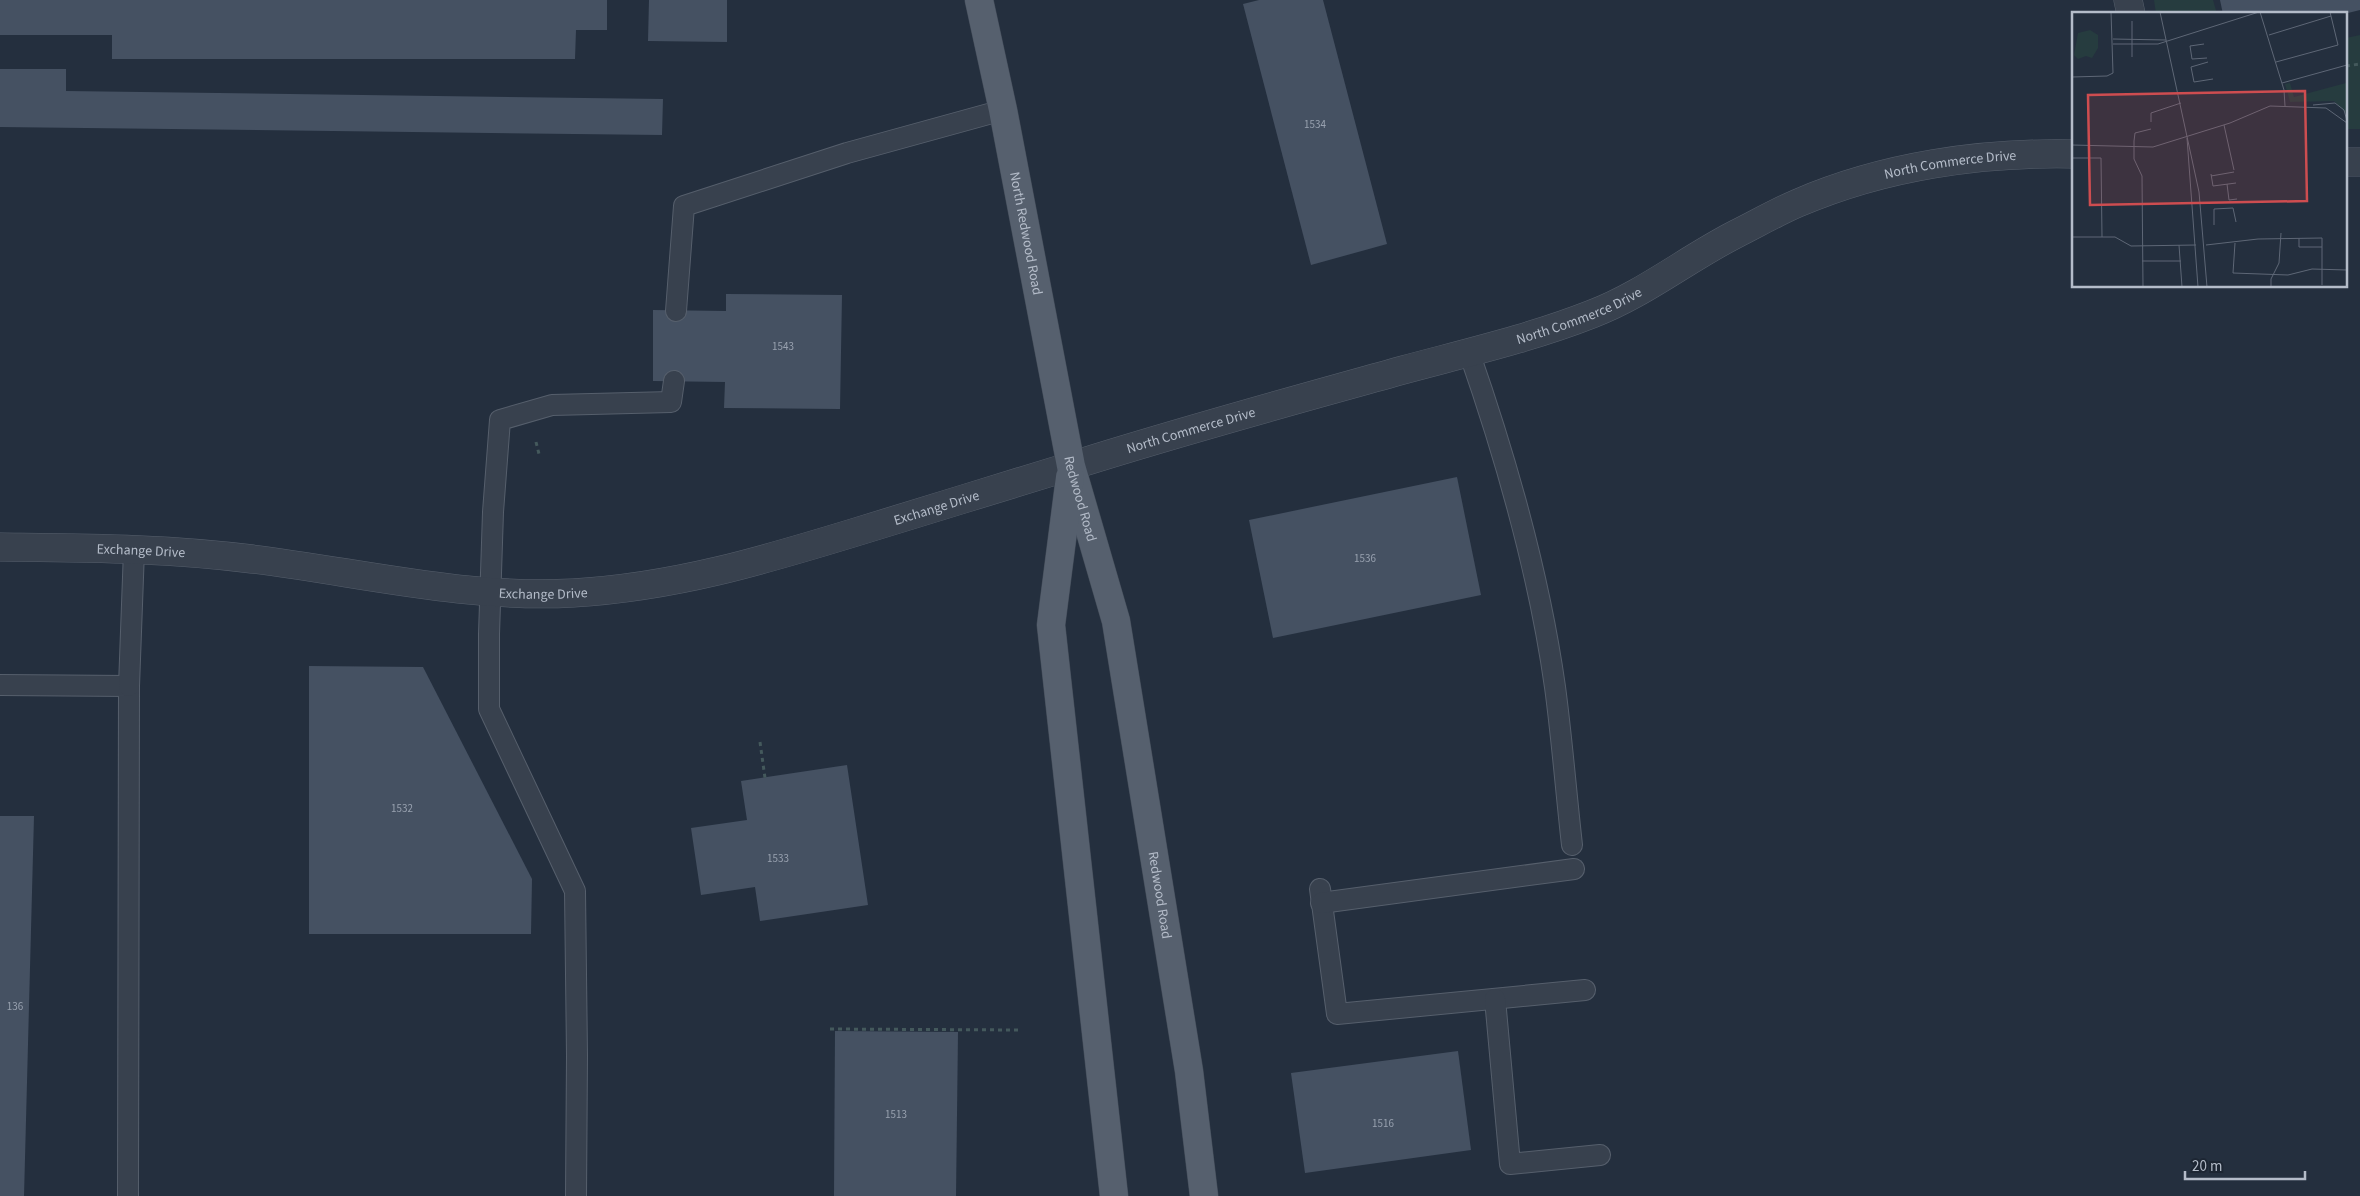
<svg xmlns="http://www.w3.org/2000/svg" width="2360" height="1196" viewBox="0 0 2360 1196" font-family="'Source Sans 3',sans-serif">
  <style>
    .green { fill: #263c3f }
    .building { fill: #455162 }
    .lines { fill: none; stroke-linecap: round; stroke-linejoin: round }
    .service-casing { stroke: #565f6c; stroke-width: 22 }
    .minor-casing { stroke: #565f6c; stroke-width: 29 }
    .tertiary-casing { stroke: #565f6c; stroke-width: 29 }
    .primary-casing { stroke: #414a57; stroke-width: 29 }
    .path { stroke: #44595c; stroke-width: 3; stroke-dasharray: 4 4; stroke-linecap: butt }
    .service { stroke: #38414e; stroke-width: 20 }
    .minor { stroke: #38414e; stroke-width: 28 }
    .tertiary { stroke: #38414e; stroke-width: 28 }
    .primary { stroke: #56606e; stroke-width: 28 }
    .labels { text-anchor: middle; stroke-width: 4; stroke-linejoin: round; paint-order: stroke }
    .number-label { font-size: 11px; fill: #98a1af }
    .street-label { font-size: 14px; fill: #b4bcc9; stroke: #1d2633 }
    .inset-road { fill: none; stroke: #5e6776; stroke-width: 1 }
    .view { fill: #ce4d50; fill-opacity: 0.15; stroke: #ce4d50; stroke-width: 2.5 }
    .inset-edge { fill: none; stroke: #b4bcc9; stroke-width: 2.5 }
  </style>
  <rect width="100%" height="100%" fill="#242f3e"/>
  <g class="green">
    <polygon points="2154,0 2213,0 2217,14 2156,14"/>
    <polygon points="2360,35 2360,129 2346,129 2346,38"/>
  </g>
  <g class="building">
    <polygon points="0,0 607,0 607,30 576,30 575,59 112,59 112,35 0,35"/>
    <polygon points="649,0 727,0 727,42 648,41"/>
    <polygon points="1259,0 1323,0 1387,244 1311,265 1243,4"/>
    <polygon points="2220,0 2360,0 2360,10 2344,14 2223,14"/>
    <polygon points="0,69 66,69 66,91 663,99 662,135 0,127"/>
    <polygon points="726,294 842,295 840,409 724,408 725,382 653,381 653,310 726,311"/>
    <polygon points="1457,477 1481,595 1273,638 1249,520"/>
    <polygon points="309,666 423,667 532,879 531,934 309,934"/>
    <polygon points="847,765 868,905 760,921 755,887 701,895 691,828 747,820 741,781"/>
    <polygon points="0,816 34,816 24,1196 0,1196"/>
    <polygon points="835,1031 958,1032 956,1196 834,1196"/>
    <polygon points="1458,1051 1471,1150 1305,1173 1291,1073"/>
  </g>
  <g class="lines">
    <g class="service-casing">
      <g id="service">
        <polyline points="676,311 684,206 847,153 1003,110"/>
        <path d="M 1469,352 C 1507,461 1539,573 1555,687 C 1562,739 1566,792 1572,845"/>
        <polyline points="0,685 129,686 128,1196"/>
        <polyline points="129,686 134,550"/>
        <polyline points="1320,889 1337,1014 1585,990"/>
        <polyline points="1321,903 1574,869"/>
        <polyline points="1495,999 1510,1164 1600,1155"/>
        <polyline points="576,1196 577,1056 575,891 489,709 489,634 493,512 500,420 552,405 671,402 674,381"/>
      </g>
    </g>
    <g class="minor-casing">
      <g id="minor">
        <polyline points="2128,0 2131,14"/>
        <polyline points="2346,162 2360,162"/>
        <path id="s1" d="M 1071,466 C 1181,431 1292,401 1403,370 C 1466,353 1531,338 1592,314 C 1644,294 1687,259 1736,234 C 1756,224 1777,212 1798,203 C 1884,166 1981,152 2074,154"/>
      </g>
    </g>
    <g class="tertiary-casing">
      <g id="tertiary">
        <path id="s2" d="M 0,547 C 84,548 168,548 252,559 C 358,572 465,599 573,593 C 674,587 761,561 856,532 C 928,510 999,488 1071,466"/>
      </g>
    </g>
    <g class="primary-casing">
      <g id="primary">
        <path id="s3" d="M 979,0 L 1003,110 L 1071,466 L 1116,621 L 1189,1071 L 1204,1196"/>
        <polyline points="1070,477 1051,625 1114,1196"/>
      </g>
    </g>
    <g class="path">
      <polyline points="2346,66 2360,64"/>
      <polyline points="536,442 539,454"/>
      <polyline points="760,742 765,778"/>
      <polyline points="830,1029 1018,1030"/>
    </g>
    <use href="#service" class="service"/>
    <use href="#minor" class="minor"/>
    <use href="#tertiary" class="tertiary"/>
    <use href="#primary" class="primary"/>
  </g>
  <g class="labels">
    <g class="number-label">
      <text x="1315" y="128">1534</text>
      <text x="783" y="350">1543</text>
      <text x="1365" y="562">1536</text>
      <text x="402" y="812">1532</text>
      <text x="778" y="862">1533</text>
      <text x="15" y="1010">136</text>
      <text x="896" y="1118">1513</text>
      <text x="1383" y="1127">1516</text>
    </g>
    <g class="street-label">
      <text dy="5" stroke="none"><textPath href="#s1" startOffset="935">North Commerce Drive</textPath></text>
      <text dy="5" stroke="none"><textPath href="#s3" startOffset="238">North Redwood Road</textPath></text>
      <text dy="5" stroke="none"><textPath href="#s1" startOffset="530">North Commerce Drive</textPath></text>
      <text dy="5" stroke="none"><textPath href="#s1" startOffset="125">North Commerce Drive</textPath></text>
      <text dy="5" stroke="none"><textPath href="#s2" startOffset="950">Exchange Drive</textPath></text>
      <text dy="5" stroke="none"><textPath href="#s3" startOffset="509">Redwood Road</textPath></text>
      <text dy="5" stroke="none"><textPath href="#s2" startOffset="141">Exchange Drive</textPath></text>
      <text dy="5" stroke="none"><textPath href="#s2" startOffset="546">Exchange Drive</textPath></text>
      <text dy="5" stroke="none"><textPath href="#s3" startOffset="914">Redwood Road</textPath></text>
    </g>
  </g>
  <g transform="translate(2072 12)">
    <rect width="275" height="275" fill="#242f3e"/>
    <path d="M 18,18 L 26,23 L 26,36 L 20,46 L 14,44 L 6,47 L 2,43 L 6,21 ZM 218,71 L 222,85 L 274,71 L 275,102 L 262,89 L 218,90 L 213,72 Z" fill="#263c3f"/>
    <path class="inset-road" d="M 88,0 L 127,180 L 135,275M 188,0 L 212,78 L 213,94M 60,9 L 60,45M 197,23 L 259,4M 41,27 L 94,28M 41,32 L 86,32 L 187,0M 132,32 L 118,34 L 120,47 L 135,46M 136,50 L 119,55 L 122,70 L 141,67M 204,50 L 266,33 L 258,0M 0,65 L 35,64 L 41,61 L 39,0M 210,71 L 275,53M 241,93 L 263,91 L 272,98 L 275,109M 79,110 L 79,101 L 109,91M 152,113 L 162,158M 115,126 L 126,275M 0,133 L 81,135 L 158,111 L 198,94 L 254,96 L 275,111M 0,146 L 29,146 L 30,225M 139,162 L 141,174 L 164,171M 139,164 L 162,160M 155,172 L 157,188 L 165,187M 142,213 L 142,197 L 161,196 L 164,210M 0,225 L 43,225 L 59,234 L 124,233M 227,226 L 227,235 L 250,235M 163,231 L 161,261 L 216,263 L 240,257 L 275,258M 107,233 L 110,275M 134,233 L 186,227 L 250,226 L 250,273M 70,249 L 109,249M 71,275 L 70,164 L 62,147 L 62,129 L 63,121 L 79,117M 199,275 L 199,267 L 207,251 L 209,221"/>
    <path class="view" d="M 233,79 L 235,189 L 18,193 L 16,83 Z"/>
    <rect width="275" height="275" class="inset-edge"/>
  </g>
  <path d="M2185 1171v8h120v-8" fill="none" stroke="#b4bcc9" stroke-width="2.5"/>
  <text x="2192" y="1171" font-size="15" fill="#b4bcc9" stroke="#1d2633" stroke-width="4" paint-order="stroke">20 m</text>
</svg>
